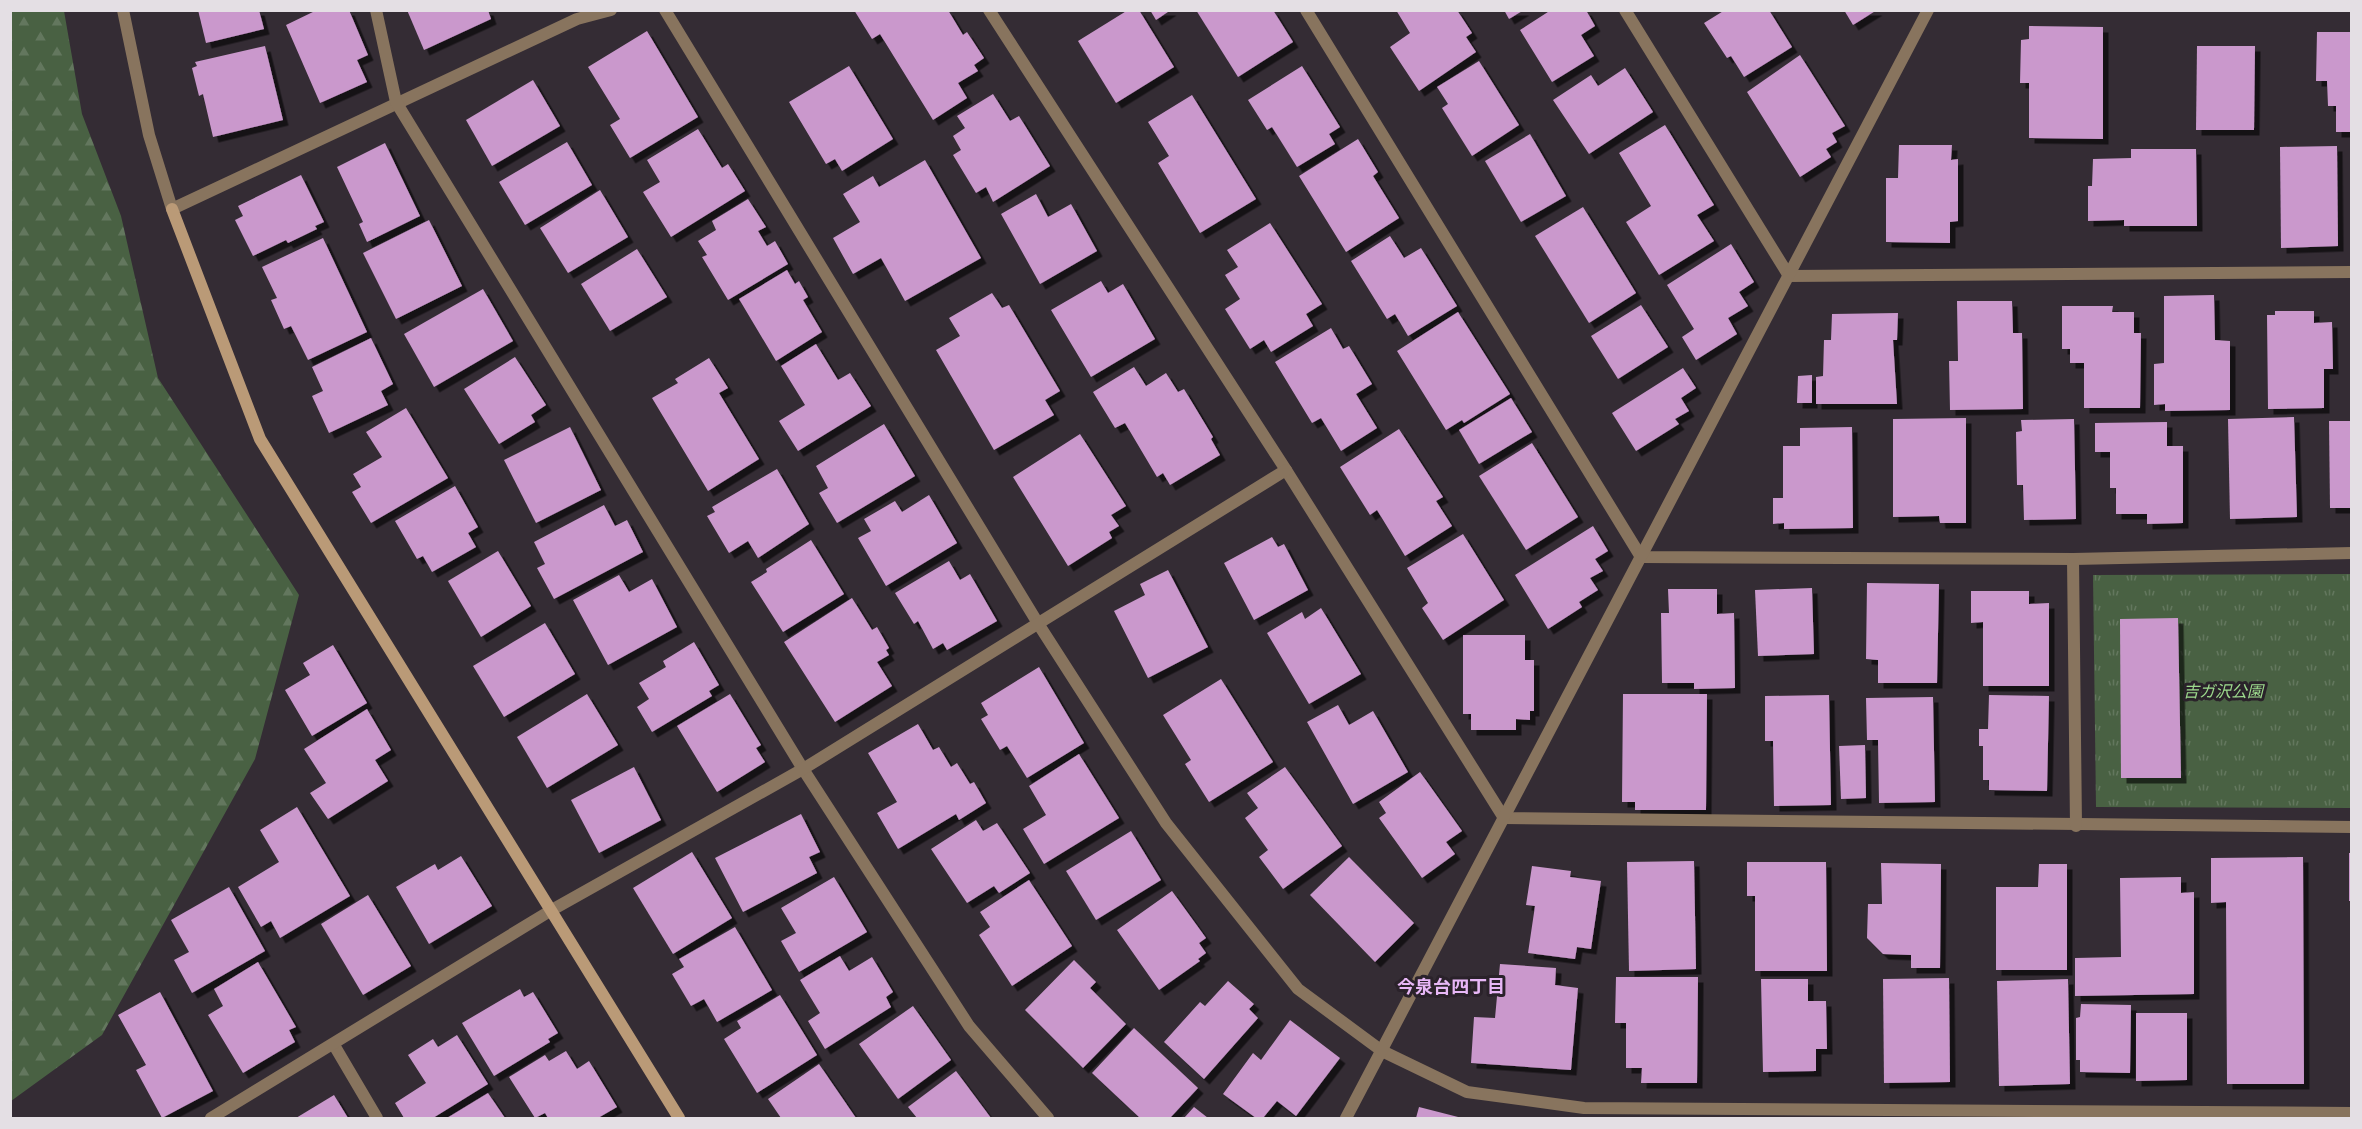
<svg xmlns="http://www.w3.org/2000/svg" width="2362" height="1129" viewBox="0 0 2362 1129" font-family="Literata,'Noto Sans JP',serif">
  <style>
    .grass { fill: url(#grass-tufts) }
    .forest { fill: url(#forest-firs) }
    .building { fill: #ca98cc; filter: url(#shadow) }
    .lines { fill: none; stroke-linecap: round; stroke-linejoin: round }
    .street { stroke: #88745e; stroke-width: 12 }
    .secondary { stroke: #ba9a77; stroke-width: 12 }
    .labels { text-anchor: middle; stroke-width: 6; stroke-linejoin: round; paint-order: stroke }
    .park-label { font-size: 16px; font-style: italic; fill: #9dda8d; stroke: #2a222a }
    .neighbourhood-label { font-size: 18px; font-weight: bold; fill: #e7b7f6; stroke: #2a222a }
  </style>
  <defs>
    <pattern id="grass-tufts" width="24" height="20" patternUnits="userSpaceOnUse" patternTransform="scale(1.5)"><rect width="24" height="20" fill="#496143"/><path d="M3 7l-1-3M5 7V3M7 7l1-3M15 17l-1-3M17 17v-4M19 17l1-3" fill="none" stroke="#63775e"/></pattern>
    <pattern id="forest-firs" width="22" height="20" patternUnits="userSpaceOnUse" patternTransform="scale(1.5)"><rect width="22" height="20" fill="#496143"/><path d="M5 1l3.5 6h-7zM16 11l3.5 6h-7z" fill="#63775e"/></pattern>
    <filter id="shadow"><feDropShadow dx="5.5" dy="5.5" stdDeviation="0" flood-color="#0009"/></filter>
  </defs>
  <rect width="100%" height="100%" fill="#342c34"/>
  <polygon class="grass" points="2351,574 2351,808 2096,807 2093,575"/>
  <polygon class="forest" points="64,11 82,114 121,216 158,378 299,595 255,759 102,1035 11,1101 10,11"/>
  <g class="building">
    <polygon points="198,10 259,10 264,29 206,43"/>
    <polygon points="317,10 349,10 368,55 357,60 367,82 320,103 286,25"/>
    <polygon points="407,10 488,10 491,19 424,50"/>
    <polygon points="854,10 948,10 963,35 967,32 984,58 974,65 978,71 958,83 967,98 933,120 880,34 872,39"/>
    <polygon points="1128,10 1139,10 1174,67 1116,103 1078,41"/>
    <polygon points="1150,10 1171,10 1156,20"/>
    <polygon points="1196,10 1273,10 1293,42 1238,77"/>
    <polygon points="1396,10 1457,10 1472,33 1466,37 1476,52 1419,91 1390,47 1410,33"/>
    <polygon points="1504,10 1524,10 1509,19"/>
    <polygon points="1551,10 1586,10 1595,26 1581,35 1594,56 1552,82 1520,30"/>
    <polygon points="1725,10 1769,10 1792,47 1744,77 1731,56 1727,58 1704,23"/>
    <polygon points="1844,10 1877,10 1853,25"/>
    <polygon points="2029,26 2103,27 2103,139 2029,138 2029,83 2020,83 2021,40 2029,39"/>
    <polygon points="647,31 698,117 630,158 610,125 620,119 588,67"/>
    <polygon points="2317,32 2352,32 2352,132 2336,132 2336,106 2328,106 2327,81 2316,81"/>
    <polygon points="265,46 283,120 213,137 203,94 199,96 192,68 197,66 195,62"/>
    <polygon points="2197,46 2255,46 2254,130 2196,130"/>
    <polygon points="1800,55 1845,126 1832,133 1837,142 1826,149 1831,157 1800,177 1747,92"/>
    <polygon points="1479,61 1519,125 1472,156 1442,108 1448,104 1437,87"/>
    <polygon points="849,66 893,139 842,171 835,159 826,164 789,102"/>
    <polygon points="1302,66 1340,127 1329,134 1335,144 1297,167 1272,127 1267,130 1248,100"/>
    <polygon points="1625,68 1653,112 1589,154 1553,100 1591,75 1598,86"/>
    <polygon points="533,80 560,126 492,166 466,120"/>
    <polygon points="993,94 1010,121 1019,116 1050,166 993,202 986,187 976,193 953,155 961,150 953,136 965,128 957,116"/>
    <polygon points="1192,95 1256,199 1200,233 1158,163 1169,156 1148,122"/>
    <polygon points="1665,125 1714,205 1697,215 1714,241 1659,275 1626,222 1651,206 1619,153"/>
    <polygon points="698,129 722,168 728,164 745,191 671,237 643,192 660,182 647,160"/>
    <polygon points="1530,134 1566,196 1521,222 1485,161"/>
    <polygon points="1358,139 1378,172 1373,176 1399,218 1346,252 1299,176"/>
    <polygon points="567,142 592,185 525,225 499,182"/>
    <polygon points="385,143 420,216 367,242 359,224 363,222 337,167"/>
    <polygon points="1899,145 1952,145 1951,160 1958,159 1958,221 1950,222 1950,243 1886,242 1886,178 1898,178"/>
    <polygon points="2337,146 2338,246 2281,248 2280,147"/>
    <polygon points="2131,149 2196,149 2197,226 2124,226 2124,220 2088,221 2088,186 2092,186 2093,159 2131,158"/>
    <polygon points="925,160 981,258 905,301 881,258 853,274 833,238 860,222 843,194 873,176 879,187"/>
    <polygon points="301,175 324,222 315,226 317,229 288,243 286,240 253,256 235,220 243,216 238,206"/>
    <polygon points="600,190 628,237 568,273 540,228"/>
    <polygon points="1036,194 1048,217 1071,204 1097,251 1040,284 1001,214"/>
    <polygon points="748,199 766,227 758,231 767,246 775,241 788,264 728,300 702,257 707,255 698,241 716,230 712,221"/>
    <polygon points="1583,207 1636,293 1589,323 1535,236"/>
    <polygon points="429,220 462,286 396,319 363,253"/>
    <polygon points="1270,223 1322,304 1306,314 1313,326 1271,352 1264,340 1250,349 1225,309 1240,299 1225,275 1238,267 1227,250"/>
    <polygon points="1390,236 1404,258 1421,248 1457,306 1408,336 1395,314 1387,319 1351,261"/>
    <polygon points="323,238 367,332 308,360 291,326 284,329 271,300 277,298 262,267"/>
    <polygon points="1731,244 1754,282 1739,292 1748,306 1728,318 1737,334 1696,360 1682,337 1694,329 1667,285"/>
    <polygon points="637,249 667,297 610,331 581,284"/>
    <polygon points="787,270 795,284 799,281 808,297 803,300 822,332 776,361 739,299"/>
    <polygon points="1101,281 1108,293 1123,284 1155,339 1091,377 1051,310"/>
    <polygon points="483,289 513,341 434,387 404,334"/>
    <polygon points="992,293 1002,308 1009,305 1060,391 1045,400 1054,415 994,450 936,350 960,336 949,318"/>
    <polygon points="2214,295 2215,340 2230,341 2230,410 2165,411 2165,404 2154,405 2154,364 2164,363 2164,296"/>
    <polygon points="1957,301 2012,301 2013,333 2022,333 2023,409 1950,410 1949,361 1958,361"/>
    <polygon points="1641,305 1668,347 1618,379 1591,336"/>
    <polygon points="2062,306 2113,306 2112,312 2134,312 2134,333 2141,333 2140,408 2084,408 2084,363 2070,363 2070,349 2062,349"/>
    <polygon points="2275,311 2314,311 2314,323 2332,322 2333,369 2324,369 2324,408 2268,409 2267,315 2275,315"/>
    <polygon points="1458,312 1510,394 1464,423 1462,420 1446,430 1397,351"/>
    <polygon points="1898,313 1897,340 1893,340 1897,404 1816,404 1816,377 1823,376 1824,340 1831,340 1832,314"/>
    <polygon points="1331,328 1343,349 1349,346 1372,384 1356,394 1377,428 1341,451 1321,418 1312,423 1275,362"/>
    <polygon points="371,338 393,384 381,391 388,405 329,433 312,396 323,391 312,367"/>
    <polygon points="816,344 838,380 850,373 871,406 798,451 779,421 805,405 781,366"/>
    <polygon points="515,357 546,405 531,415 535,422 499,444 464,389"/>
    <polygon points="709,358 728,388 719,393 759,459 708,491 652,398 678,383 675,379"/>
    <polygon points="1134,367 1146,386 1166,373 1178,392 1184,389 1213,437 1211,439 1220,455 1170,485 1163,473 1157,477 1125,423 1115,428 1093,392"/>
    <polygon points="1683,368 1696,388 1681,398 1689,411 1675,419 1679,424 1636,451 1612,413"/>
    <polygon points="1812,375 1812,403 1797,403 1798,376"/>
    <polygon points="1511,398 1532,432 1479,464 1459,430"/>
    <polygon points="406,408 448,478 371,523 352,492 361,487 353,474 382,457 366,432"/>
    <polygon points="2294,417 2297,517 2230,519 2228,419"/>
    <polygon points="1966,418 1966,523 1940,523 1939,516 1893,517 1893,419"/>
    <polygon points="2074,419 2076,519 2024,520 2023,485 2017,485 2016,432 2022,431 2021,420"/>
    <polygon points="2329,421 2352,421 2352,508 2330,508"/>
    <polygon points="2167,422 2167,446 2183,446 2183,523 2147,524 2147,514 2116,514 2116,488 2110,488 2110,452 2095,452 2095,423"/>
    <polygon points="884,424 915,476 837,523 819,493 828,488 816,466"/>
    <polygon points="570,427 601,490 536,523 504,460"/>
    <polygon points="1852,427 1853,528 1784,529 1784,523 1773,524 1773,498 1783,498 1783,446 1800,446 1800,428"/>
    <polygon points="1399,429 1443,497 1436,501 1452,526 1405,556 1377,510 1370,515 1340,467"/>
    <polygon points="1080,434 1126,506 1111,515 1119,526 1109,532 1112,538 1068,566 1013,477"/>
    <polygon points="1532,443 1578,517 1526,550 1479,476"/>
    <polygon points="777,469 809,524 758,558 748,541 729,553 707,516 715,512 712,507"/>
    <polygon points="455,486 478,527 468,533 476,547 432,572 423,556 417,559 395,521"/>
    <polygon points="929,495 957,543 886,586 858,538 871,531 864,519 895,501 902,512"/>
    <polygon points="604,505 615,526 627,520 643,552 554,599 537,568 545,564 534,542"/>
    <polygon points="1593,526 1608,551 1595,559 1603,571 1590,578 1598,590 1579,602 1582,607 1548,629 1515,575"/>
    <polygon points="1463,534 1504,600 1443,640 1422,608 1428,603 1407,568"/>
    <polygon points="1272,537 1278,547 1284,544 1308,590 1254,620 1224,563"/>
    <polygon points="811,540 844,594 783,632 751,582 767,572 766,569"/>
    <polygon points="498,551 531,606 481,637 448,581"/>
    <polygon points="949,561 960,580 970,574 997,621 947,650 943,643 933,649 918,621 914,624 895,593"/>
    <polygon points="1168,570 1208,647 1148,678 1114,611 1145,595 1140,584"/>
    <polygon points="619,575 629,592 652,579 677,627 608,665 573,600"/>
    <polygon points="1867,583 1939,584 1937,683 1878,683 1878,660 1866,659"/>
    <polygon points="1812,588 1814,654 1758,656 1755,590"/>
    <polygon points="1668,589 1717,589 1717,614 1734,613 1735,688 1694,689 1694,683 1662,683 1661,613 1669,613"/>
    <polygon points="1971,591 2029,591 2029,604 2049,603 2049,686 1983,686 1983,622 1971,623"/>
    <polygon points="852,598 872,630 877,627 889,648 886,650 889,655 877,662 892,686 835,722 784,642"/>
    <polygon points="1321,608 1361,674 1309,704 1267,633 1302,612 1305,619"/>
    <polygon points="2178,618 2181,778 2121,778 2120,619"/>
    <polygon points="545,623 575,674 504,717 473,666"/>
    <polygon points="1463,635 1525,635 1525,660 1534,660 1534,711 1530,711 1530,720 1516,719 1516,730 1471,730 1471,714 1463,714"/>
    <polygon points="694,642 719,685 709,691 712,696 652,732 637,707 649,699 639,683 666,667 663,661"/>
    <polygon points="333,645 367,703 312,736 285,690 310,675 303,663"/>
    <polygon points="1039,667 1084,743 1027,778 1007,746 1000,750 981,719 988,715 981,703"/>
    <polygon points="1221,679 1273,762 1209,802 1185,764 1191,760 1163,715"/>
    <polygon points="587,694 618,745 547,788 517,737"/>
    <polygon points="730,694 761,745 756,748 765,762 717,792 677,726"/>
    <polygon points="1623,694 1707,694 1706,810 1635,810 1635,802 1622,802"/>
    <polygon points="1829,695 1831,805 1774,806 1773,741 1765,741 1765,696"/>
    <polygon points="1989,695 2049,696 2047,791 1989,790 1989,780 1983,780 1983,746 1979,746 1979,729 1988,729"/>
    <polygon points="1933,697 1935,802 1879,803 1878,740 1867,740 1866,698"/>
    <polygon points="1338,705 1349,725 1373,711 1408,772 1353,804 1307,722"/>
    <polygon points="367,709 391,750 375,760 388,781 328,819 310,793 326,783 304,749"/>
    <polygon points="918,724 933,750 939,747 951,767 957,763 970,784 974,782 986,803 959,820 956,814 898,849 877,813 897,802 868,753"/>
    <polygon points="1865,745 1866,798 1841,799 1839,746"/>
    <polygon points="1079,754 1119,818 1044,864 1023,829 1046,815 1029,786"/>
    <polygon points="634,767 661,820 599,853 571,800"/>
    <polygon points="1285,767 1342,846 1283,889 1259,857 1268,850 1245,818 1258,808 1247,793"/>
    <polygon points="1420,772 1462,831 1446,842 1455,854 1422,878 1379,818 1386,813 1379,802"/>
    <polygon points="297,807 350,896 280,938 271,921 261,927 238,887 279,862 260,830"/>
    <polygon points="801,814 820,852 809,857 817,873 743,912 715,858"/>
    <polygon points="976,820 983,831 997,823 1030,873 999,893 994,886 967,903 931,849"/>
    <polygon points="1131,831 1161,880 1096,920 1066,871"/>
    <polygon points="692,852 732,918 673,954 633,888"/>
    <rect x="2349" y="853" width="3" height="48"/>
    <polygon points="461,856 492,906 429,944 396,887 435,864 438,870"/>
    <polygon points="1349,857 1414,923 1375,962 1310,895"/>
    <polygon points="2303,857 2304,1084 2227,1084 2226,902 2211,903 2211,858"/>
    <polygon points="1694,861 1696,969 1629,971 1627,862"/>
    <polygon points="1747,862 1826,862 1827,971 1755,971 1755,896 1747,896"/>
    <polygon points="1881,863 1941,864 1940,968 1911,968 1911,955 1883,954 1867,938 1868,904 1882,904"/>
    <polygon points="2039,864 2067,864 2067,970 1996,970 1996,887 2038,887"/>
    <polygon points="1532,866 1571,871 1570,877 1601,881 1591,949 1577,947 1575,959 1528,953 1535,906 1526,905"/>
    <polygon points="834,877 867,932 799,972 781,941 796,933 781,908"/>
    <polygon points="2181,877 2181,893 2194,892 2194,994 2075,996 2075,958 2121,957 2120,878"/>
    <polygon points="1029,880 1072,946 1012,986 979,935 990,927 980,912"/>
    <polygon points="229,887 265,951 192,993 174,960 189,952 171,920"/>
    <polygon points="1172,891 1206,938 1199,943 1206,953 1198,959 1200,961 1159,990 1117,930"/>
    <polygon points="368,895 411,966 363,995 321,924"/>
    <polygon points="735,927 772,990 717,1022 704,999 691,1006 672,974 684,967 679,959"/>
    <polygon points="840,956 849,971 872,957 893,992 886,997 891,1007 825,1049 808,1021 820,1013 800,980"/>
    <polygon points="1074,960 1096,982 1090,988 1126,1024 1083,1068 1025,1010"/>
    <polygon points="258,962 296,1027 289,1030 295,1042 243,1073 208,1015 223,1006 214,989"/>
    <polygon points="1500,964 1556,968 1555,985 1578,988 1571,1070 1471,1063 1474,1017 1495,1018"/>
    <polygon points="1616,977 1698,977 1697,1083 1641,1083 1642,1068 1626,1068 1626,1023 1615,1023"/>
    <polygon points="1949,978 1950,1082 1884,1083 1883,979"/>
    <polygon points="1761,979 1808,979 1808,1001 1826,1001 1827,1049 1816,1049 1816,1071 1763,1072"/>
    <polygon points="2068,979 2070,1084 1999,1086 1997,981"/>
    <polygon points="1228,981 1254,1004 1249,1009 1258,1018 1204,1079 1164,1042 1200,1002 1205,1006"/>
    <polygon points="520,989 524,997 533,992 558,1033 548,1039 550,1042 494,1076 462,1023"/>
    <polygon points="160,992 213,1091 162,1118 136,1070 146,1065 118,1015"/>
    <polygon points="780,995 817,1055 757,1093 724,1039 741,1028 737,1021"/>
    <polygon points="2081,1004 2131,1005 2130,1073 2080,1072 2080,1060 2076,1060 2076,1018 2080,1017"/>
    <polygon points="913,1006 951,1060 898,1099 859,1044"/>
    <polygon points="2136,1013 2187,1013 2187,1080 2136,1081"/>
    <polygon points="1290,1020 1340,1058 1296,1116 1277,1101 1263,1118 1256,1118 1223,1094 1253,1053 1261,1060"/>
    <polygon points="1134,1028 1198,1088 1170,1118 1140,1118 1092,1073"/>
    <polygon points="457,1035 488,1084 433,1118 404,1118 395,1103 426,1083 408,1055 433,1039 438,1047"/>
    <polygon points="566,1051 577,1069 589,1061 617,1107 598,1118 548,1118 545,1113 535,1118 509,1077 545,1055 549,1061"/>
    <polygon points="819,1064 856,1118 781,1118 768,1099"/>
    <polygon points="956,1071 991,1118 917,1118 908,1107"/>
    <polygon points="488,1093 505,1118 447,1118"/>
    <polygon points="334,1095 348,1118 296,1118"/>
    <polygon points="1194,1107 1208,1118 1184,1118"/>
    <polygon points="1419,1107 1462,1118 1416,1118"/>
  </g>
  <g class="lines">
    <g class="street">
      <polyline points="123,10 149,135 172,209 577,19 611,10"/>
      <polyline points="376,10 396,102 803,769 969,1026 1048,1118"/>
      <polyline points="665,10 1039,625 1166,823 1298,989 1382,1051 1467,1092 1584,1108 2352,1113"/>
      <polyline points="989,10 1286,470 1504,818 2352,827"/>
      <polyline points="1306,10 1641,557 2073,559 2352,553"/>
      <polyline points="1625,10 1789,276 2352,272"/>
      <polyline points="2073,559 2076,826"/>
      <polyline points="334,1045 377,1118"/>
      <polyline points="211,1118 550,911 803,769 1286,470"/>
      <polyline points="1346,1118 1928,10"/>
    </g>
    <polyline class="secondary" points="172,209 260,439 679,1118"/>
  </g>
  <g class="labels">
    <g class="park-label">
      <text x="2223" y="697">吉ガ沢公園</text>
    </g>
    <g class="neighbourhood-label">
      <text x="1451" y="993">今泉台四丁目</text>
    </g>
  </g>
  <rect width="2362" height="1129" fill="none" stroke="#e4dfe4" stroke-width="24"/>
</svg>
